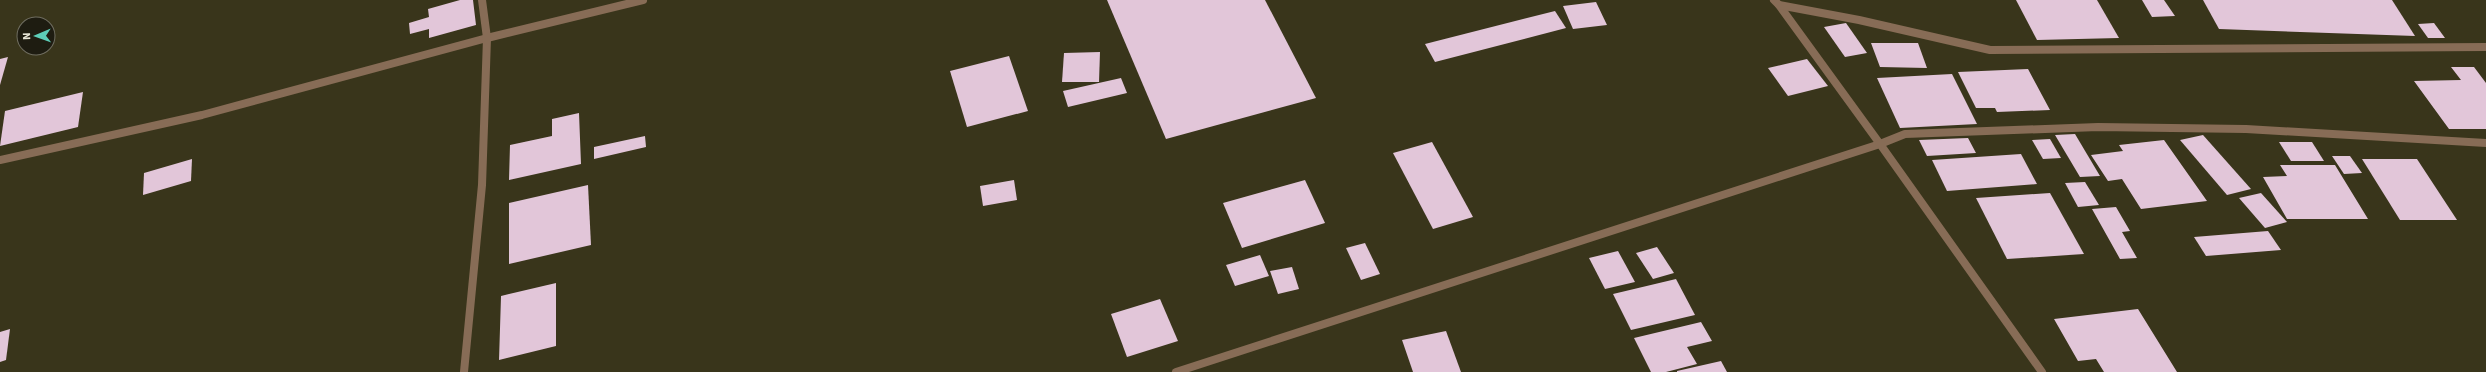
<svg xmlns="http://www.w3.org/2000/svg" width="2486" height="372" viewBox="0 0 2486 372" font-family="'Source Sans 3',sans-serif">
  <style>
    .building { fill: #e2c6d9 }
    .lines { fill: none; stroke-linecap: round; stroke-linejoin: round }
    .service { stroke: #876c56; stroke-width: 8 }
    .minor { stroke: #876c56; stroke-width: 8 }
  </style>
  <rect width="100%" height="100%" fill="#39351b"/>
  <g class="building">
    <polygon points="460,0 473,0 476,25 429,38 429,29 410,34 409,23 429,17 428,9"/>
    <polygon points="1107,0 1265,0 1316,98 1166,139"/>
    <polygon points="2016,0 2097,0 2119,38 2037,40"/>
    <polygon points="2142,0 2164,0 2175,16 2152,17"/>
    <polygon points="2203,0 2392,0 2415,36 2219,29"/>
    <polygon points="1596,2 1607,25 1573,29 1563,6"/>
    <polygon points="1555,11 1566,28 1435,62 1425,44"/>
    <polygon points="1846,23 1867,53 1845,57 1824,27"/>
    <polygon points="2434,23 2445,38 2428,38 2418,24"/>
    <polygon points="1871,43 1918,43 1927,68 1880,67"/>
    <polygon points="1100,52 1099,82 1062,82 1064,53"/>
    <polygon points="1009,56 1028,111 967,127 950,71"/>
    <polygon points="8,57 0,85 0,59"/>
    <polygon points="1807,59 1828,86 1788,96 1768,68"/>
    <polygon points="2451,67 2474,67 2486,83 2486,129 2449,129 2414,81 2461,80"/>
    <polygon points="2028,69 2050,110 1997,112 1995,108 1976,108 1958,72"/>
    <polygon points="1952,74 1977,124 1900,128 1877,78"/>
    <polygon points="1121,78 1127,93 1068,107 1063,91"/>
    <polygon points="83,92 78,127 0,146 5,111"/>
    <polygon points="579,113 581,164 509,180 510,145 552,136 552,119"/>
    <polygon points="2075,134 2100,176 2080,177 2055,135"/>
    <polygon points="2203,135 2251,189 2227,195 2180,140"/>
    <polygon points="645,136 646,147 594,159 594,147"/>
    <polygon points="1968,138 1976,153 1927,156 1919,140"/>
    <polygon points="2050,139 2061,158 2043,159 2032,140"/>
    <polygon points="2164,140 2207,201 2141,209 2122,179 2108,181 2091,155 2123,151 2119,145"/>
    <polygon points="1432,142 1473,217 1433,229 1393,153"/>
    <polygon points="2279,142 2312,142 2324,161 2291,161"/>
    <polygon points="2021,154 2037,184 1947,191 1932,160"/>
    <polygon points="2332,156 2350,156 2362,173 2344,174"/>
    <polygon points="192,159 191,181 143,195 144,173"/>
    <polygon points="2362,159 2417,159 2457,220 2400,220"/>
    <polygon points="2280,165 2335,165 2368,219 2287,219 2263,177 2287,176"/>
    <polygon points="1014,180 1017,200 983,206 980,186"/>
    <polygon points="1305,180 1325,223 1242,248 1223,203"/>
    <polygon points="2085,182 2099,205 2078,207 2065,183"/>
    <polygon points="588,185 591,245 509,264 509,203"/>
    <polygon points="2050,193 2084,254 2007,259 1976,198"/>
    <polygon points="2261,193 2287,222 2265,228 2239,198"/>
    <polygon points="2116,207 2130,231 2122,232 2137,258 2120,259 2092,209"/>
    <polygon points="2268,231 2281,250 2206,256 2194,237"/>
    <polygon points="1365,243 1380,274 1361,280 1346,248"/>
    <polygon points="1657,247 1674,273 1653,279 1636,253"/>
    <polygon points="1618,251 1635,282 1605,289 1589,258"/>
    <polygon points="1260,255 1269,276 1235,286 1226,265"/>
    <polygon points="1292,267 1299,289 1278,294 1270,271"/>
    <polygon points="1676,279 1695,315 1631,330 1613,294"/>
    <polygon points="556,283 556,346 499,360 501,296"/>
    <polygon points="1160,299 1178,341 1127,357 1111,314"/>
    <polygon points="2138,309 2177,372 2104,372 2096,359 2078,361 2054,319"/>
    <polygon points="1701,322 1712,341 1687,347 1697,364 1666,372 1651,372 1634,338"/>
    <polygon points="10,329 6,360 0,362 0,332"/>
    <polygon points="1446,331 1461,372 1413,372 1402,340"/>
    <polygon points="1721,361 1727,372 1677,372 1677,371"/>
  </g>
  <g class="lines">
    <g class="service">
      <polyline points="1779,5 1880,144"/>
      <polyline points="0,160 202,115 487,38 643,0"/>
      <polyline points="464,372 482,185 487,38 482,0"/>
      <polyline points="1176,372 1880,144 2042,372"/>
    </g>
    <g class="minor">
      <polyline points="1774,0 1779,5 1859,20 1990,50 2486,47"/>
      <polyline points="1880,144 1905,134 2098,127 2246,129 2486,143"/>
    </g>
  </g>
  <g transform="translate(36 36) rotate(268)"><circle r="19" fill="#1e1c11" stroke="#6f6d60"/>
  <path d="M0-3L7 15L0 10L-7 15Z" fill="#5dceb8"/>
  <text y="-6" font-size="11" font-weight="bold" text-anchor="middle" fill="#e8e6d7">N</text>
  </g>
</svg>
